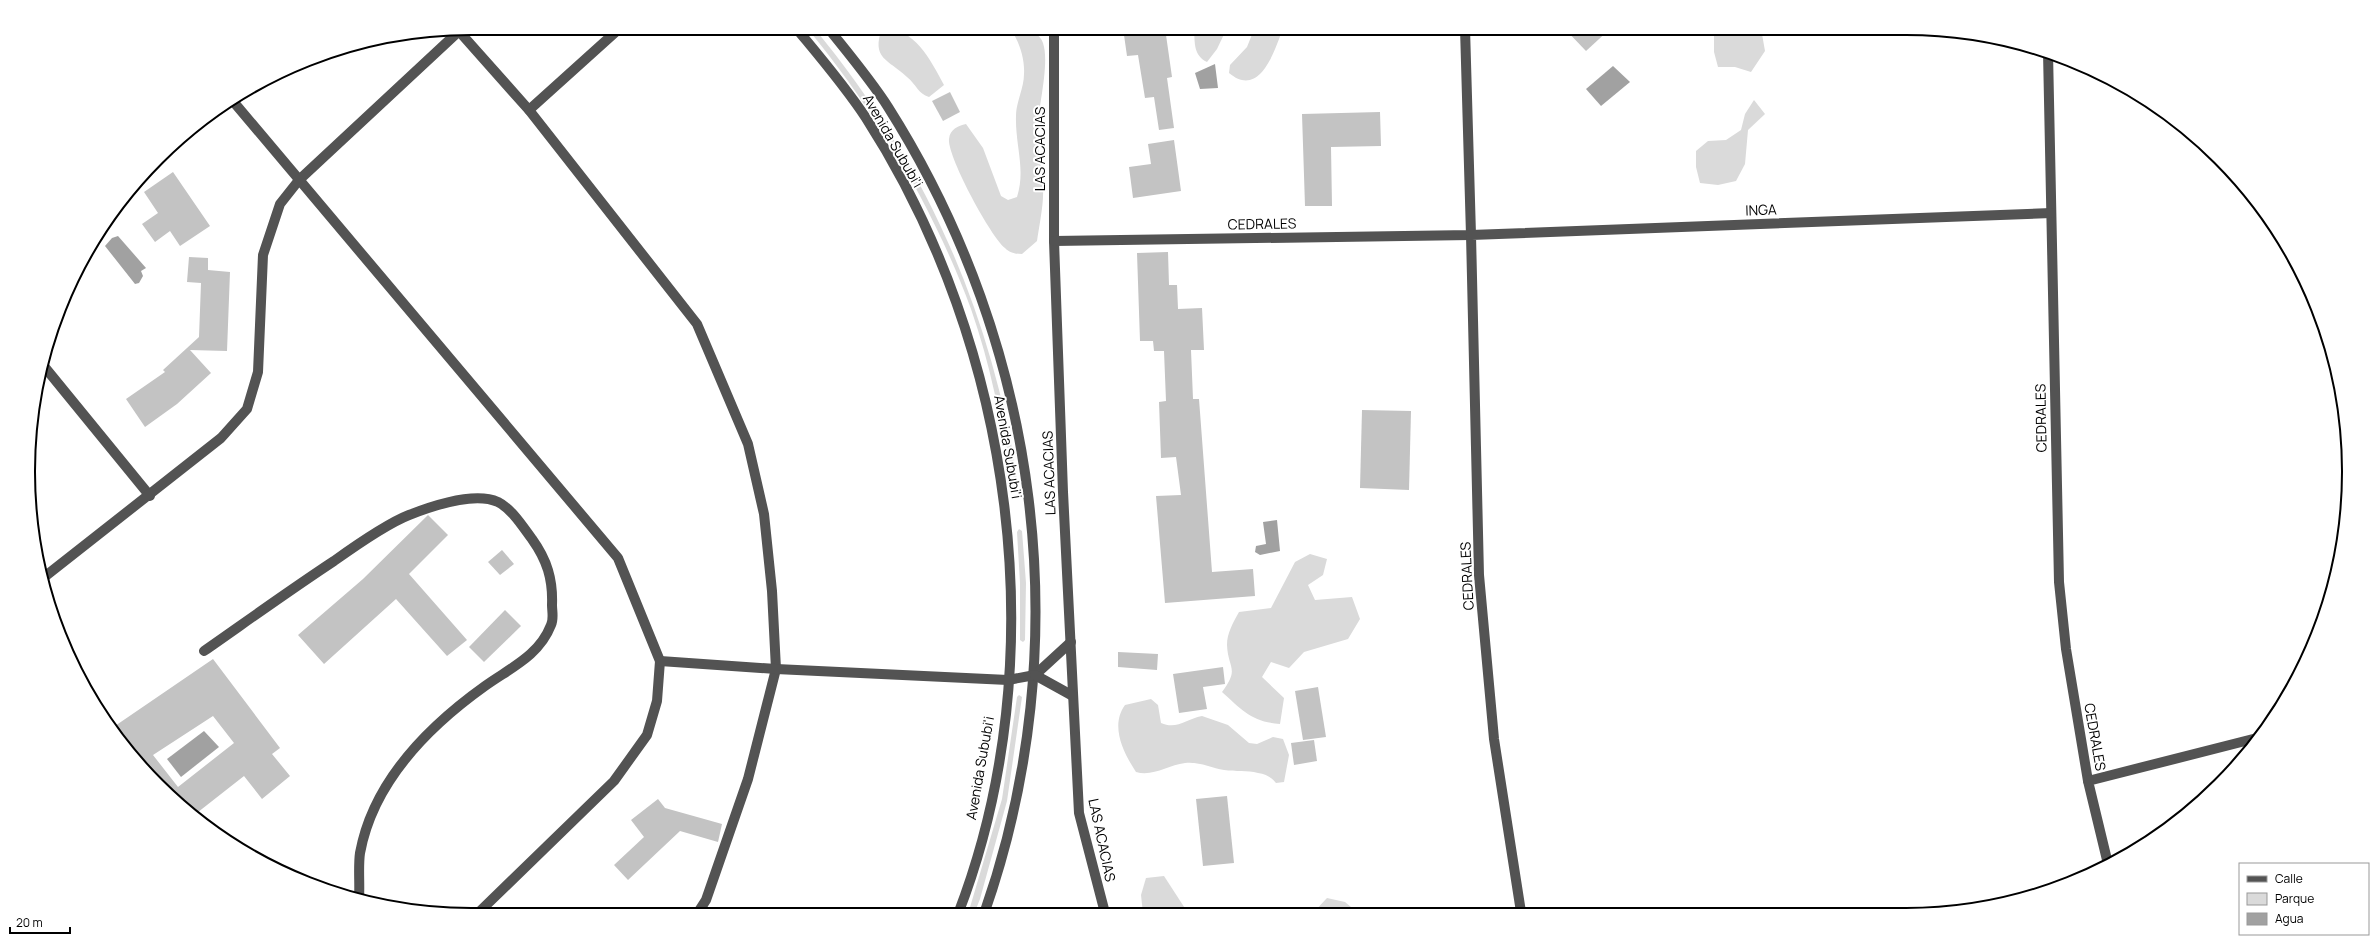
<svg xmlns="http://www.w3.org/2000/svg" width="2377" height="943" viewBox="0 0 2377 943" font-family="Manrope,sans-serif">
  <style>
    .green { fill: #dadada }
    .water { fill: #a1a1a1 }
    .building { fill: #c3c3c3; fill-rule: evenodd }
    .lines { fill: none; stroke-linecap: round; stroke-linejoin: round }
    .minor { stroke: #535353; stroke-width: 10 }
    .labels { text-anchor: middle; stroke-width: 4; stroke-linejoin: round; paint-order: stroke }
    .street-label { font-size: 14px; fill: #000; stroke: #fff }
    .rim { fill: none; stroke: #000; stroke-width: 2 }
  </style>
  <rect width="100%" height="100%" fill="#fff"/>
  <g class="green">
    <path d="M 807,28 L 814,28 C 924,161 989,306 1017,476 L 1015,478 L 1011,477 C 1001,420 990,363 971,309 C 933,206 876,112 807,28 Z"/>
    <path d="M 882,28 C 915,28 930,59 944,85 L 929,97 C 918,94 916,84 907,77 C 888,59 871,59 882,28 Z"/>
    <path d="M 1010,28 C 1021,28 1039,30 1043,43 C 1050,64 1038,108 1037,132 C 1037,151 1043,170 1043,189 C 1044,203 1039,227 1037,241 L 1022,254 C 1015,254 1010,253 1005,248 C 991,237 947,156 949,139 C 950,129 958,126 966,124 L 983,148 L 1001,196 L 1008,200 L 1017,197 C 1026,169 1015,145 1016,116 C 1016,102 1024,88 1024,74 C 1025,58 1019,41 1010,28 Z"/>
    <path d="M 1194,28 L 1227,28 L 1217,49 L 1207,62 C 1193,55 1195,43 1194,28 Z"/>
    <path d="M 1249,28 L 1283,28 C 1275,50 1260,99 1229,73 L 1230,65 L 1247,47 L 1253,32 Z"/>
    <polygon points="1722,28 1754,28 1762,34 1765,51 1751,72 1735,67 1718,67 1714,52 1714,34"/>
    <polygon points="1754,100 1765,114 1748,130 1745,164 1736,181 1718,185 1700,183 1696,167 1696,151 1708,141 1726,140 1741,130 1745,114"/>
    <polygon points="1019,529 1022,531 1026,583 1025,640 1023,642 1020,640 1020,583 1017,532"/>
    <path d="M 1310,554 L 1327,559 L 1323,575 L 1308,585 L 1315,600 L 1352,597 L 1360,619 L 1348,639 L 1304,652 L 1289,668 L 1271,662 L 1262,677 L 1284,698 L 1280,724 C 1252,722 1242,710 1222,692 C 1240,668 1228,669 1227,645 C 1227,633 1233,623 1239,612 L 1271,608 L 1295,562 Z"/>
    <polygon points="1019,695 1022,697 1007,801 980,899 974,914 968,914 1002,799 1017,697"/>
    <path d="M 1151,699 L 1158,705 L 1161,723 C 1177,730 1186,719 1202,716 L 1228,725 L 1249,743 L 1257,744 L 1273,737 L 1283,739 L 1289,755 L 1284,782 L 1276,783 C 1271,777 1266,774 1258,773 C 1247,770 1236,772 1224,770 C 1212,768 1198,761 1185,763 C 1168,765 1153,777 1136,772 C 1123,752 1110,726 1125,705 Z"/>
    <polygon points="1164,876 1188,913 1143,913 1141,895 1146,878"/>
    <polygon points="1327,898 1345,902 1358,913 1313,913"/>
  </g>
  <g class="water">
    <polygon points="1215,64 1218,88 1200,89 1195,73"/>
    <polygon points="1613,66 1630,82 1601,106 1586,89"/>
    <polygon points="118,236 146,268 141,271 143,276 139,283 135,284 105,246 112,238"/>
    <polygon points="1277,520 1280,551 1260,555 1255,552 1256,546 1266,544 1263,522"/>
    <polygon points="204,731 219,747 181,777 167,759"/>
  </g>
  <g class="building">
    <polygon points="1123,28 1165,28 1172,77 1167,78 1174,128 1159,130 1154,97 1145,98 1138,55 1127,56"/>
    <polygon points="1564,28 1611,28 1586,51"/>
    <polygon points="950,92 960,112 943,121 932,101"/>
    <polygon points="1380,112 1381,146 1331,147 1332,206 1305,206 1302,114"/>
    <polygon points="1174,140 1181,191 1133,198 1129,167 1151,164 1148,144"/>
    <polygon points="173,172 210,226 180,246 170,231 155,242 142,224 158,213 144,192"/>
    <polygon points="1168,252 1169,285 1177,285 1178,309 1202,308 1204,350 1191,350 1193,399 1199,399 1212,572 1253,569 1255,596 1165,603 1156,496 1181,495 1176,457 1161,458 1159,402 1166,401 1164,351 1154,351 1153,341 1140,341 1137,253"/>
    <polygon points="189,257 208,258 208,270 230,272 227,351 190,350 211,373 177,404 145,427 126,399 165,372 163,370 199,337 201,283 187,282"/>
    <polygon points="1362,410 1411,411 1409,490 1360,488"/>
    <polygon points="428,515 448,535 409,574 467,640 447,656 396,599 324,664 298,635 363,579"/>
    <polygon points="502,550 514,564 500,575 488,562"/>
    <polygon points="505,610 521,626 484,662 469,647"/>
    <polygon points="1118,652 1158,654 1157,670 1118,667"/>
    <path d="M 213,659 L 280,748 L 272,754 L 290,776 L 262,799 L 244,776 L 193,816 L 138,764 L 112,728 ZM 213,716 L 234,743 L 178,787 L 153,755 Z"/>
    <polygon points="1223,667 1225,684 1203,687 1207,709 1179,713 1173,674"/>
    <polygon points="1318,687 1326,737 1303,740 1295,691"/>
    <polygon points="1314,740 1317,761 1294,765 1291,743"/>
    <polygon points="1227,796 1234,863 1203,866 1196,799"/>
    <polygon points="658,799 665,808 722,824 718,842 680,831 628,880 614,865 644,837 631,820"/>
  </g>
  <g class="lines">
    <g class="minor">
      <path d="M 796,28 C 820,57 845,86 866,118 C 1013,346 1057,658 958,914"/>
      <path d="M 828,28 C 848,53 870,79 888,107 C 1040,347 1079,644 984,914"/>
      <polyline points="1054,28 1054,241 1063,492 1079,813 1105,913"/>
      <polyline points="457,29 529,110 697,324 748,444 764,514 772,591 776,669 748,779 706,900 697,914"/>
      <polyline points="2048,52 2059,582 2066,649 2088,781"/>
      <polyline points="232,100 618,558 660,661 657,701 647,735 614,781 476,915"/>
      <polyline points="529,110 620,28"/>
      <polyline points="1054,241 1471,235 1465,28"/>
      <polyline points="43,365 150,496"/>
      <polyline points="43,578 221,438 247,409 258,372 263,255 280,204 299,180 458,32"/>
      <path d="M 204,651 C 247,621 290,590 334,561 C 355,546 386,524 409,515 C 432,506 474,491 498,502 C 512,509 523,527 532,539 C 547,560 553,579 552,605 C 552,611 554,619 551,625 C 539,656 510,668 485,686 C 429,726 373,782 360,853 C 358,867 360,884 359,899"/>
      <polyline points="660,661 776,669 1008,680 1035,675 1071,642"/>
      <polyline points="1035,675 1073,696"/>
      <polyline points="2108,864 2088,781 2257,738"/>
      <polyline points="1521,912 1494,739 1479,575 1471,235 2051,213"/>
    </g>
  </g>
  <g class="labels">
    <g class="street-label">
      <text transform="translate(893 141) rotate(60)" y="5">Avenida Sububi'i</text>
      <text transform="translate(1040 149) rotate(-90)" y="5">LAS ACACIAS</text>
      <text transform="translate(1761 210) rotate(-2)" y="5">INGA</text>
      <text transform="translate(1262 224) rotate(-1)" y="5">CEDRALES</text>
      <text transform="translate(2041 418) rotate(-91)" y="5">CEDRALES</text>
      <text transform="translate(1008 447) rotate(80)" y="5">Avenida Sububi'i</text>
      <text transform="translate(1049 473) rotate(-92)" y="5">LAS ACACIAS</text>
      <text transform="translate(1467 576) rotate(-93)" y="5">CEDRALES</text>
      <text transform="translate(2095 737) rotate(80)" y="5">CEDRALES</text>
      <text transform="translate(980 768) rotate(-80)" y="5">Avenida Sububi'i</text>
      <text transform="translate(1102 840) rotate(78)" y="5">LAS ACACIAS</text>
    </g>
  </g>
  <path d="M0 0H2377V943H0ZM471 35H1906A436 436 0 0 1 2342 471V472A436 436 0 0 1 1906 908H471A436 436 0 0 1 35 472V471A436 436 0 0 1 471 35Z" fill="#fff" fill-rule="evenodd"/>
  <path class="rim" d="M471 35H1906A436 436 0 0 1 2342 471V472A436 436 0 0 1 1906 908H471A436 436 0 0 1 35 472V471A436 436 0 0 1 471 35Z"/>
  <rect x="2239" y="863" width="130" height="72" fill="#ffffff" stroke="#999999"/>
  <rect x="2247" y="876" width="20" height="6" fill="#535353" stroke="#999999"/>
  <text x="2275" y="883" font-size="12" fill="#000000">Calle</text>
  <rect x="2247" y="893" width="20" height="12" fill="#dadada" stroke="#999999"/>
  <text x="2275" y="903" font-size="12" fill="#000000">Parque</text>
  <rect x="2247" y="913" width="20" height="12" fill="#a1a1a1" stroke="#999999"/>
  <text x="2275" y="923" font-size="12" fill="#000000">Agua</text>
  <path d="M10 927v6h60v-6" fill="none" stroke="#000000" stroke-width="2"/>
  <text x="16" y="927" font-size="12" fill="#000000" stroke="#ffffff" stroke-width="3" paint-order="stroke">20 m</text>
</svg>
